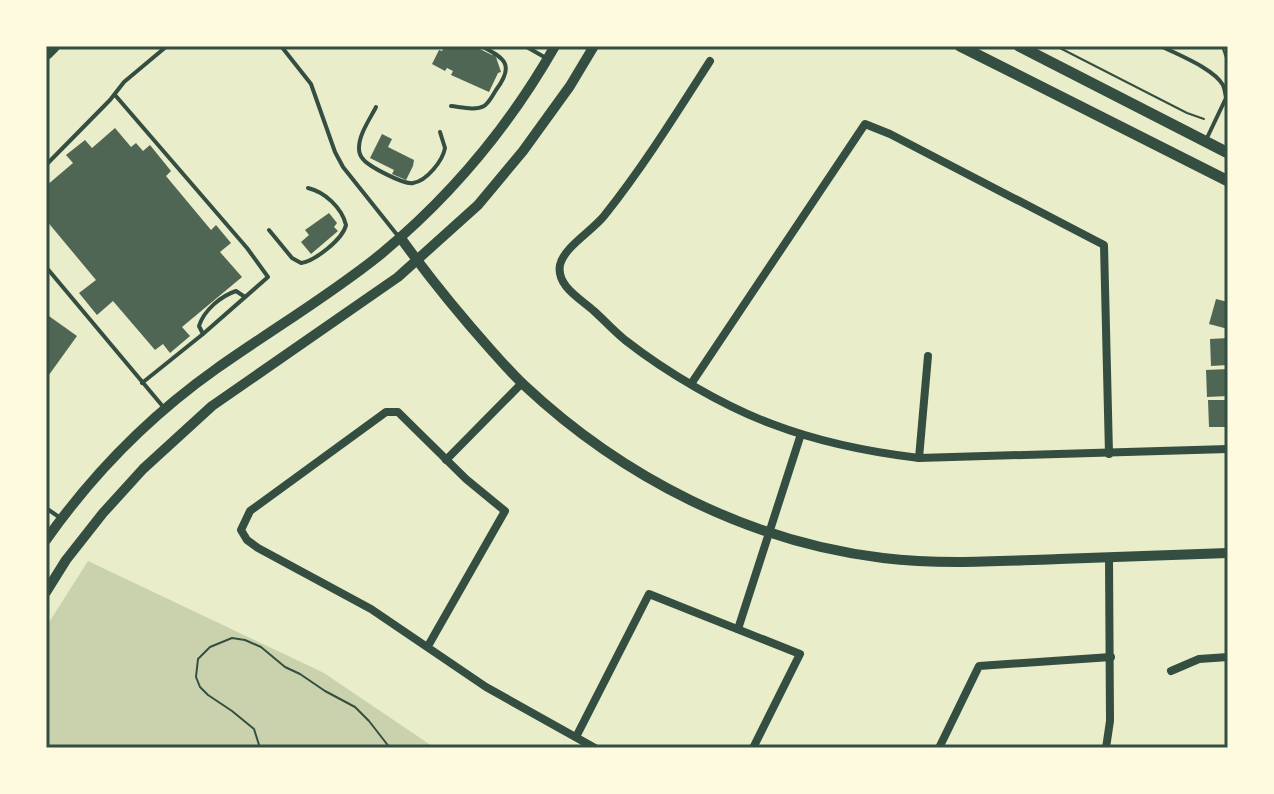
<svg xmlns="http://www.w3.org/2000/svg" width="1274" height="794" viewBox="0 0 1274 794" font-family="'Nunito Sans',sans-serif">
  <style>
    .green { fill: #cad2ad }
    .building { fill: #4f6655 }
    .lines { fill: none; stroke-linecap: round; stroke-linejoin: round }
    .path { stroke: #344e41; stroke-width: 2 }
    .service { stroke: #344e41; stroke-width: 4 }
    .minor { stroke: #344e41; stroke-width: 8 }
    .tertiary { stroke: #344e41; stroke-width: 10 }
    .secondary { stroke: #344e41; stroke-width: 11 }
    .motorway { stroke: #344e41; stroke-width: 14 }
    .neatline { fill: none; stroke: #344e41; stroke-width: 3 }
  </style>
  <rect width="100%" height="100%" fill="#e9edc9"/>
  <polygon class="green" points="88,561 324,673 435,748 47,748 46,627"/>
  <g class="building">
    <polygon points="445,46 479,46 478,48 492,55 495,54 501,72 498,73 489,92 451,75 453,71 447,68 445,71 432,64 439,50 442,51"/>
    <polygon points="115,128 131,147 136,143 143,151 150,145 171,171 166,176 211,230 216,225 231,243 220,252 242,277 182,327 190,336 170,353 163,344 155,350 113,301 97,315 79,293 96,280 46,220 46,186 73,163 66,155 85,140 92,148"/>
    <polygon points="382,134 392,139 388,147 414,160 413,166 406,180 392,174 394,170 370,158"/>
    <polygon points="329,213 337,223 334,227 338,231 311,254 301,242 309,235 305,230"/>
    <polygon points="1216,299 1228,302 1228,329 1209,324"/>
    <polygon points="46,314 77,336 46,379"/>
    <polygon points="1228,338 1228,365 1211,366 1210,339"/>
    <polygon points="1228,369 1228,396 1207,397 1206,370"/>
    <polygon points="1208,400 1228,400 1228,427 1209,427"/>
  </g>
  <g class="lines">
    <g class="path">
      <polyline points="1056,46 1187,113 1204,119"/>
      <polyline points="1222,46 1228,64"/>
      <polyline points="260,748 254,729 232,711 208,695 200,687 196,677 198,659 210,647 232,638 245,640 261,647 285,667 300,674 325,691 355,707 369,721 390,748"/>
    </g>
    <g class="service">
      <polyline points="281,46 311,84 335,152 343,167 398,236"/>
      <polyline points="525,46 546,58"/>
      <path d="M 1161,46 C 1178,55 1213,68 1223,85 C 1225,89 1225,93 1226,98 L 1206,140"/>
      <polyline points="115,95 247,248 268,277 203,334 142,383"/>
      <path d="M 451,106 C 461,107 475,111 484,106 C 489,103 493,95 496,90 C 515,65 505,58 481,46"/>
      <path d="M 376,107 C 370,119 359,134 359,148 C 359,152 360,156 363,159 C 368,166 404,185 413,183 C 427,181 443,160 445,148 L 440,132"/>
      <polyline points="46,165 110,100 124,82 167,46"/>
      <path d="M 269,230 L 292,258 L 301,263 C 315,261 343,239 346,225 C 342,208 325,192 308,188"/>
      <polyline points="46,267 165,409"/>
      <path d="M 203,334 L 199,326 C 204,310 221,296 236,291 L 245,297"/>
      <polyline points="46,508 59,517"/>
    </g>
    <g class="minor">
      <path d="M 710,61 C 676,114 643,167 604,216 C 592,231 564,247 560,265 C 556,286 581,299 594,311 C 605,321 614,331 625,340 C 666,372 723,406 772,424 C 819,442 869,452 919,458 L 1228,449"/>
      <polyline points="691,384 865,124 890,134 1104,245 1109,454"/>
      <polyline points="919,458 928,356"/>
      <polyline points="446,460 522,383"/>
      <polyline points="738,629 801,434"/>
      <polyline points="428,646 505,511 466,479 398,412 386,412 250,511 241,530 247,540 258,548 371,609 486,687 595,748"/>
      <polyline points="1171,671 1199,659 1228,657"/>
      <polyline points="576,737 649,594 800,654 753,748"/>
      <polyline points="939,748 979,666 1111,657"/>
      <polyline points="1106,748 1110,721 1109,557"/>
    </g>
    <g class="tertiary">
      <path d="M 400,237 C 428,276 459,314 491,350 C 502,362 512,374 524,385 C 622,477 749,542 883,558 C 941,565 1001,561 1059,559 C 1115,557 1172,555 1228,553"/>
      <path d="M 46,540 C 92,475 151,415 216,369 C 271,330 329,296 381,254 C 451,196 510,125 555,46"/>
      <polyline points="46,592 66,560 103,513 143,469 212,406 398,277 478,205 523,151 570,86 594,46"/>
    </g>
    <g class="secondary">
      <polyline points="960,46 1228,181"/>
      <polyline points="1019,46 1228,153"/>
    </g>
    <polyline class="motorway" points="46,53 53,46"/>
  </g>
  <rect width="1274" height="794" fill="none" stroke="#fefae0" stroke-width="96"/>
  <rect x="48" y="48" width="1178" height="698" class="neatline"/>
</svg>
